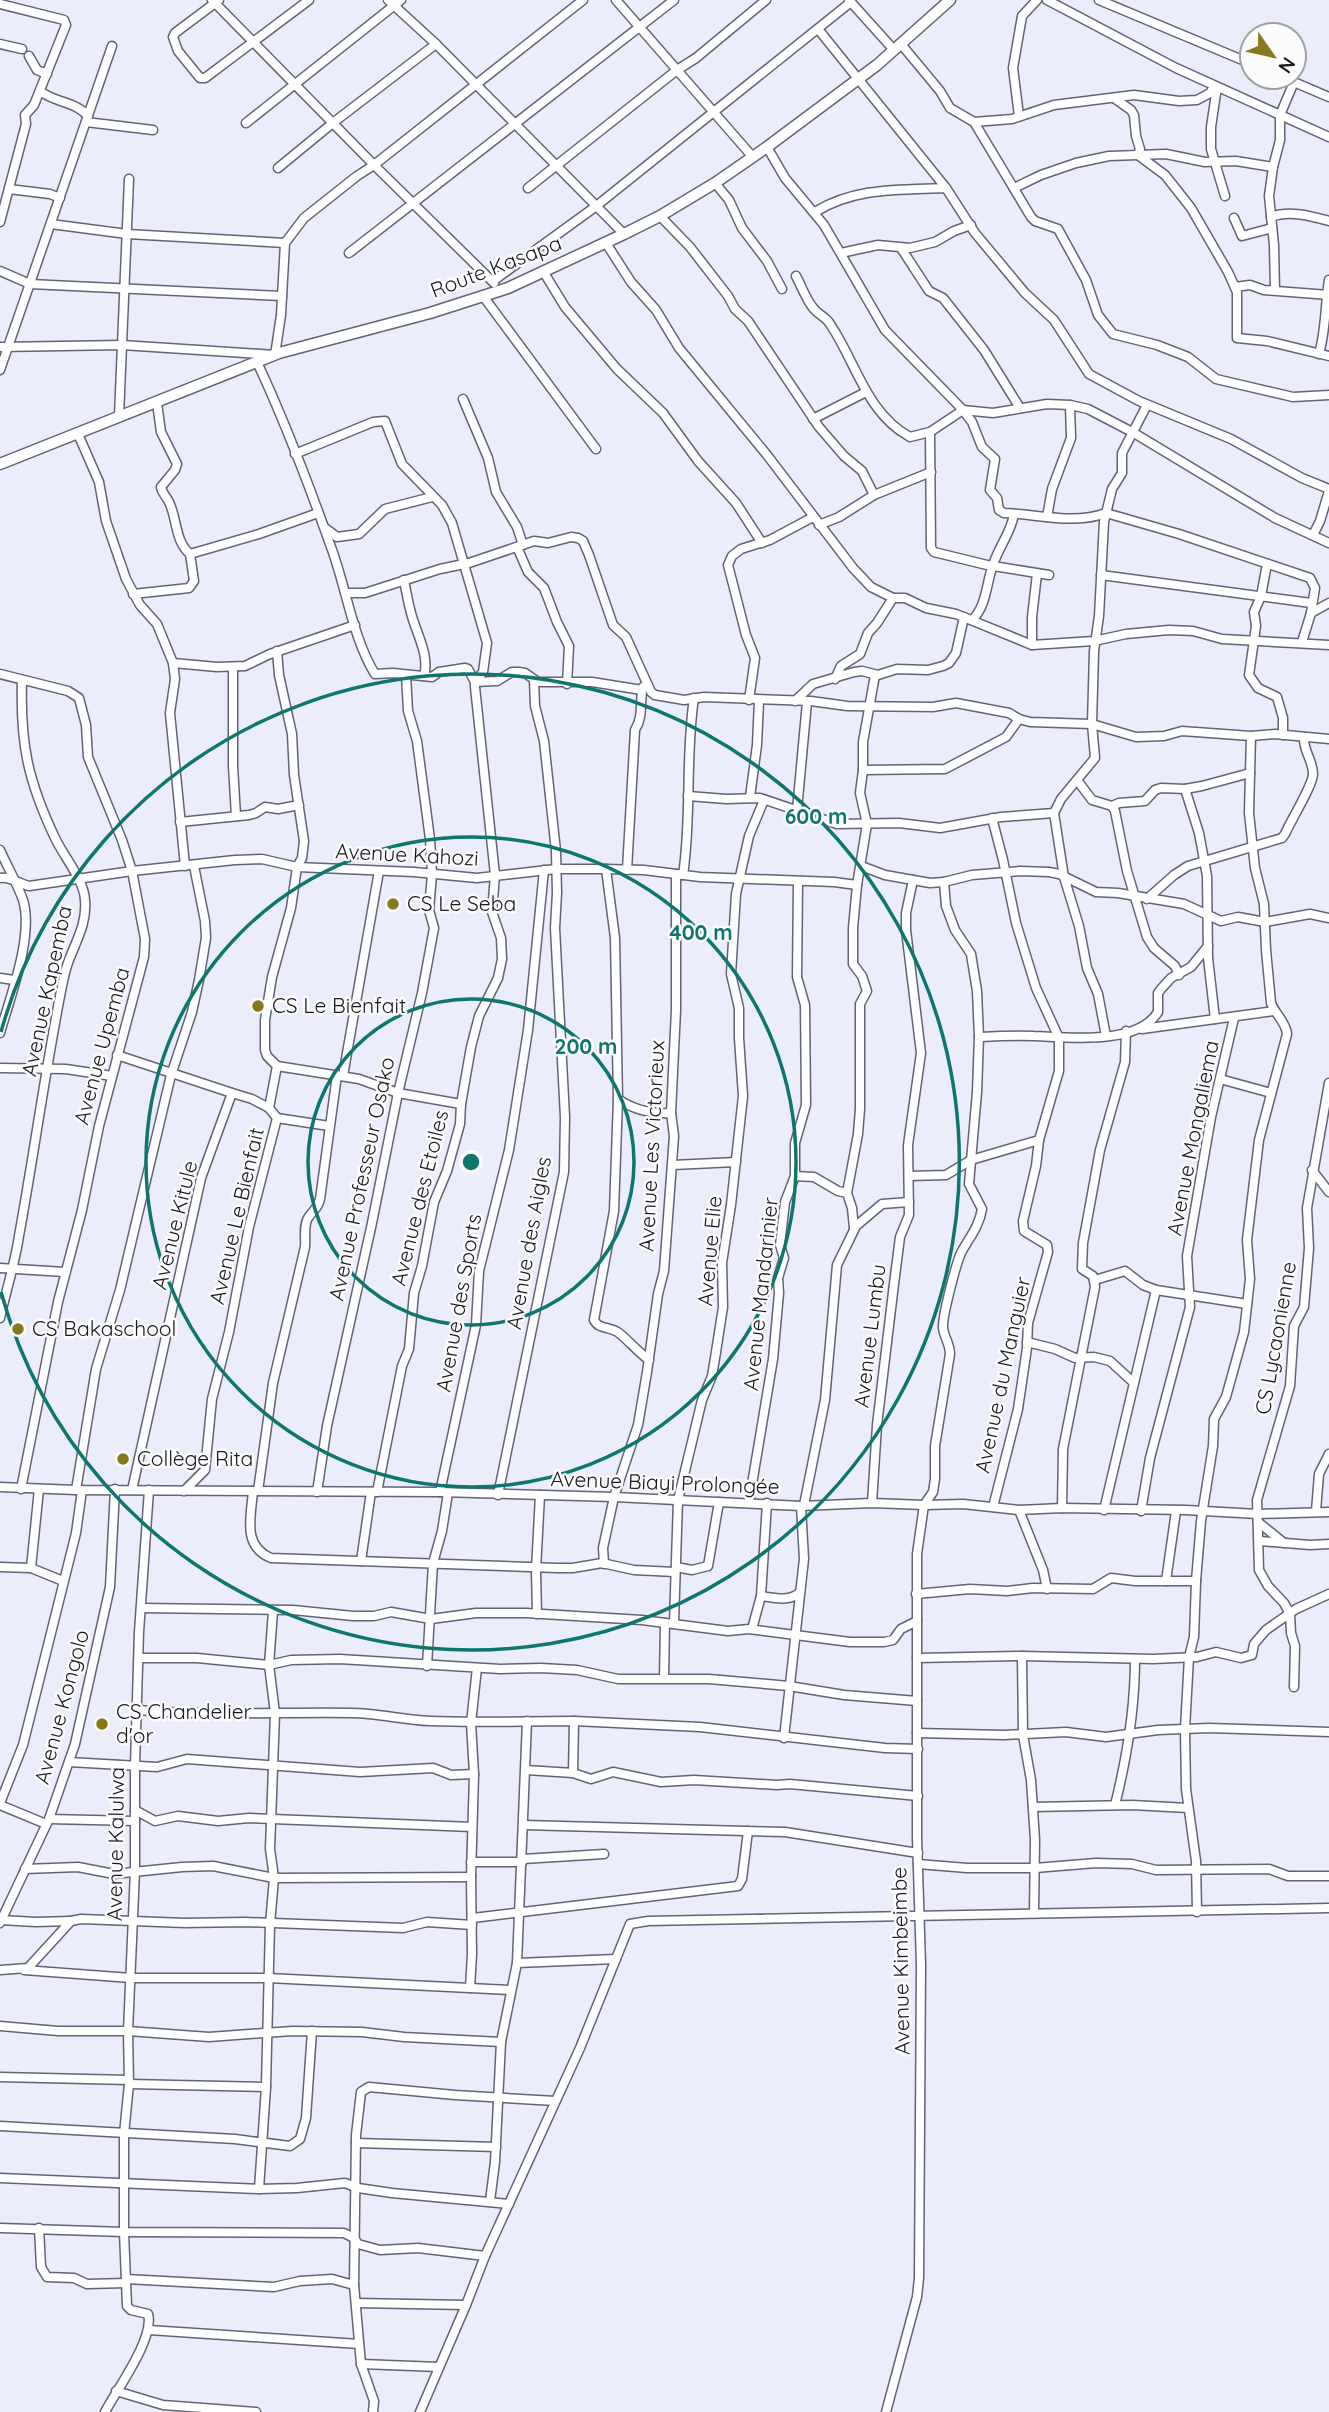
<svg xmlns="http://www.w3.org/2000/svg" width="1329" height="2412" viewBox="0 0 1329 2412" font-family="Quicksand,sans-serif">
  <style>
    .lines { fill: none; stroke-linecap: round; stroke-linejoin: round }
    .minor-casing { stroke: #616377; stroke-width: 11 }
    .major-casing { stroke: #616377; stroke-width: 13 }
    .minor { stroke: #fff; stroke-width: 8 }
    .major { stroke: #fff; stroke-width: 10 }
    .ring { fill: none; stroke: #0f766e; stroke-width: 3.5 }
    .poi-dot { fill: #86791d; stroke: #fcfcfc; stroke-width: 2.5 }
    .labels { text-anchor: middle; stroke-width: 5; stroke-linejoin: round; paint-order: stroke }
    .street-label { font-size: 21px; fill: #171820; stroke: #fcfcfc }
    .poi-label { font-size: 21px; fill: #171820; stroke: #fcfcfc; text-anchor: start }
    .centre { fill: #0f766e; stroke: #fcfcfc; stroke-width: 3.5 }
    .ring-label { font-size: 21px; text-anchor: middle; font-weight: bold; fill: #0f766e; stroke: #fcfcfc; stroke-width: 5; stroke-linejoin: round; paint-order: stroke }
  </style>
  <rect width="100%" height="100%" fill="#ecedfb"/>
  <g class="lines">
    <g class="minor-casing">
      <g id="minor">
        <polyline points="212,0 374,165 494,283"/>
        <polyline points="219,0 175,33 173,37 178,51 200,78 205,78 309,0"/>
        <polyline points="388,0 436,44 624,234"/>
        <polyline points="616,0 751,155"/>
        <polyline points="849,0 894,50"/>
        <polyline points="1047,0 1176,68 1329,137"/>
        <polyline points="1099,0 1252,64"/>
        <polyline points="0,4 64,20 66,25 34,105 25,115 26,124 0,222"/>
        <polyline points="818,29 946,188 975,233 1025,293 1054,320 1089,374 1139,401 1231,439 1302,478 1329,489"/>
        <polyline points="0,44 22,49"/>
        <polyline points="901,44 940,91 950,108 974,122 1012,119 1054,105 1134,95 1179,101 1197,100 1210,93 1214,87"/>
        <polyline points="29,56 37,70 47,74"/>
        <polyline points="1282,77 1329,97"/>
        <polyline points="1217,87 1211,127 1211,149 1225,196"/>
        <path d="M 40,91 C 55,103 75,101 88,116"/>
        <polyline points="1114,98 1131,110 1134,115 1136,136 1140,149 1138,155 1165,175 1191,208 1228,272 1237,292 1237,338 1267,341 1329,356"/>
        <polyline points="1019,116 1013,68 1022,16 1037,0"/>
        <polyline points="86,122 153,130"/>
        <polyline points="974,122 1031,217 1035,221 1058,229 1086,280 1098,315 1113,334 1157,345 1188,357 1216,379 1293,397 1329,395"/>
        <polyline points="246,123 401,0"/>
        <path d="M 767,147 L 785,178 L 824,225 L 885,330 L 963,410 L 972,422 L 982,447 L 995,459 L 990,490 L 997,498 L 999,510 L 1004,513 C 1037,514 1074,525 1106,513 L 1179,534 L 1310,578 L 1315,588 L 1311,613"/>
        <polyline points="278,168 334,122 436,44"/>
        <polyline points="715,183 729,200 742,228 767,261 782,289"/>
        <polyline points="528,188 677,70 696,58 766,0"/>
        <polyline points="1014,188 1041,175 1076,163 1109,156 1166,154 1205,162 1236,161 1273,167"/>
        <polyline points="9,189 50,194 60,198"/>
        <path d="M 815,212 C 855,187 900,190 946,188"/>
        <polyline points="660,216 690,247 728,296 735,309 748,321 819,427 844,456 862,471 874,495"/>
        <path d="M 1271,217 C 1289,210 1311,216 1329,221"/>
        <polyline points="1234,218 1242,236 1272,228"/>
        <polyline points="51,224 127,234 285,243"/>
        <polyline points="606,243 631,282 656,310 679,348 767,455 853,568 871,587 893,598 905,598 926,608 956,614 1032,645 1094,641 1126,634 1169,630 1193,631 1222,639 1329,645"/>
        <polyline points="901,248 929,291 943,298 984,350 1020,408"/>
        <polyline points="349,253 674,0"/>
        <polyline points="841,253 878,245 910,248 935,242 954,231 971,225"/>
        <polyline points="0,271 30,284 282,296"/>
        <polyline points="543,271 565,307 617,369 663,413 698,461 736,503 762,543"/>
        <path d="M 796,276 C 802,287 806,300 814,309 C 819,315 826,317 830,324 C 856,362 866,413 910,437 L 930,432 L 963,410 L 993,413 L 1047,404 L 1070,405 L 1088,409 L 1134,433 L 1275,518 L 1329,543"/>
        <polyline points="493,281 595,207 851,2"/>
        <polyline points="1235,287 1250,285 1264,290 1329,295"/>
        <polyline points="1275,290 1274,245 1269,196 1273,167 1280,140 1280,115 1294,82"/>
        <polyline points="483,296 596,449"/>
        <polyline points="0,347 122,345 275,355 281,315 285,243 304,218 357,176 374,165 583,0"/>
        <path d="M 1319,354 C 1326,330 1325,305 1329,280"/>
        <path d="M 257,362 C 285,422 309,485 331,547 C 346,587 353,639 375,674 L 393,673 L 432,677 L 439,672 L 465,668 L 468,669 L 475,682 L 497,681 L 512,672 L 519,672 L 525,673 L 538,682 L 592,682 L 642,690"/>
        <polyline points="0,370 112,46"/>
        <polyline points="463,399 488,458 496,492 517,527 523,545"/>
        <polyline points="119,416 129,179"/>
        <polyline points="813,419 866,392"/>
        <polyline points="930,432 931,548 934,552 987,565 1049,575"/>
        <polyline points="78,434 99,482 106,521 126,579 140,605 157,624 173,663 175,679 170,713 185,866"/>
        <polyline points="295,454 373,422 385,421 402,464 442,505 452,523 487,643 483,672 475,682 475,687 495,875 492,912 501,938 502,959 498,978 479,1016 471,1047 461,1104 460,1124 447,1171 434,1202 422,1266 414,1293 409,1349 402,1366 377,1492"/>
        <polyline points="1047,517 1052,489 1071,438 1070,405"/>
        <polyline points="819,525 839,517 874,495 931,472"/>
        <polyline points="325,528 337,537 359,534 385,509 432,497"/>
        <polyline points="1313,535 1320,521 1329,491"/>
        <polyline points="517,547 528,572 544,588 557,622 569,646 567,684"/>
        <polyline points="190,554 259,534 318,513"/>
        <polyline points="1267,564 1261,596 1254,612 1256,626 1249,675 1258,688 1277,697 1283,718 1283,735"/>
        <polyline points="1101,575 1311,603"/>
        <path d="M 404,580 C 406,591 408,602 411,613 C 416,633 430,655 424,676"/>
        <polyline points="346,593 365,593 440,569 469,563 534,541 548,543 571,537 578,538 583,541 589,555 613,625 626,637 651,692 655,695 684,700 704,697 811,701 847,706 933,707 956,703 1009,713 1019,719 1030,722 1092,724 1136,737 1164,736 1182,731 1251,736 1275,734 1329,739"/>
        <path d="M 133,594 L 189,588 L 194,581 L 190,554 C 175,542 177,518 169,502 C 166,496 162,493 161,487 L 175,470 L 177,464 L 161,432 L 157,403"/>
        <path d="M 972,620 C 987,606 986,583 993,565 C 999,546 1011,533 1014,514"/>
        <polyline points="1302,642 1311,613 1329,603"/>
        <polyline points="1032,645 1032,617 1037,574"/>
        <polyline points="173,663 217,667 245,666 270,654 355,625"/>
        <polyline points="233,668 233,766 236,816"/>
        <polyline points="0,674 68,691 79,698 86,725 88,757 122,840 132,871 145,939 144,957 99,1126 82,1210 58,1302 21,1489"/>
        <polyline points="835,679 841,666 860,654 868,633 877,623 893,598"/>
        <polyline points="749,700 755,658 746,635 728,565 732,556 741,549 770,540 813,517"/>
        <polyline points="795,701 813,684 854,672 862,671 878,675 897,669 928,670 943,666 949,663 956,653 964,617"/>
        <polyline points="863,770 945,769 1006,737 1019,719"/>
        <polyline points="1077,780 1092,800 1112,806 1115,811 1127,871 1147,937 1154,948 1175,966 1179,975"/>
        <polyline points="1185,789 1199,833 1207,876 1208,958 1215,1019"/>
        <polyline points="688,796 726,799 760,798 837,824 899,823 940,828 1001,817 1054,813"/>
        <polyline points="750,797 757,745 759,701"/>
        <polyline points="1112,806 1119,803 1145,801 1155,790 1161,788 1185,789 1202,786 1250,773"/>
        <polyline points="797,810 807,702"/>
        <polyline points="992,818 1003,860 1016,923 1036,988 1059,1038 1059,1071 1039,1140 1036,1166 1023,1221 1024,1231 1047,1245 1048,1252 1028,1323 1027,1348 1018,1409 993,1507"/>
        <polyline points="180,822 249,815 256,813 265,807 278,809 299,805"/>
        <path d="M 0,850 C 7,866 17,883 23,900 C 34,936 10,997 0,1033"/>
        <polyline points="861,866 885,875 930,883 944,882 972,875 1020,871 1049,872 1059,874 1096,892 1118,893 1184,904 1221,921 1238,917 1265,922 1310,914 1329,918"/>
        <path d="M 606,869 L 615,938 L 618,1099 L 614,1211 L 594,1320 C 599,1330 610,1326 619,1333 C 629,1341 638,1352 649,1360"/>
        <path d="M 627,870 L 635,730 C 644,715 639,703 643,687"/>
        <path d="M 683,875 C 692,816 685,757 694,698"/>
        <path d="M 0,878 C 9,876 20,884 29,886 L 132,871 L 235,860 L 262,859 L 297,867 L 414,872 L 477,878 L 556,869 L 606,869 L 644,870 L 700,877 L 834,882 L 857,885"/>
        <path d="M 1147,899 L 1174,875 L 1188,866 L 1282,838 L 1285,834 C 1291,820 1313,785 1313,774 C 1313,760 1303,751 1304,737"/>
        <polyline points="0,978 14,980"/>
        <polyline points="1142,1029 1274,1011"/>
        <polyline points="1106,1036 1098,994 1087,968 1079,926 1064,877 1054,813 1061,799 1095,758 1092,724 1094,651 1099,616 1104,522 1112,489 1122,473 1122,453 1147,405"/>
        <path d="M 979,1037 C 998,1036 1016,1035 1034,1036 C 1068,1037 1137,1046 1158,1012 L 1158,993 L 1161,989 L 1171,978 L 1191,967 L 1208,946"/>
        <polyline points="117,1055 232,1093"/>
        <polyline points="277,1066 359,1079 398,1093 461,1104"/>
        <polyline points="0,1068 66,1069 112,1076"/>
        <polyline points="343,1076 379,871"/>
        <polyline points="1220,1079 1271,1093"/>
        <path d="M 618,1099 C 634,1110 652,1114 671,1113"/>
        <polyline points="277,1118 329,1126"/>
        <polyline points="673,1165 736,1162"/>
        <polyline points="1312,1170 1329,1192"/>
        <polyline points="795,1176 814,1177 838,1191 847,1193"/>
        <polyline points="909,1176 946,1175 971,1160 1039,1140"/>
        <polyline points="854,1228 852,1208 847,1193 858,1134 860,1109 860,1004 867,991 862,976 853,964 853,928 857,885 867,824 860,793 863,770 863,742 875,675"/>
        <polyline points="0,1268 65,1272"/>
        <polyline points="1095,1280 1125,1271 1143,1285 1156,1290 1247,1304"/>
        <path d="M 0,1318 C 6,1291 15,1263 19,1236 C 34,1154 45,1072 61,991 C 63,981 65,970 69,960 C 77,939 87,923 85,900 C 84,880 64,857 55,838 C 28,781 20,744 22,680"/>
        <polyline points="1027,1342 1055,1349 1075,1358 1094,1357 1110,1361 1134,1383"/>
        <polyline points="0,1487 76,1490 440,1492 614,1497 801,1506 872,1503 924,1505 963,1504 1019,1510 1062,1508 1186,1510 1258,1514 1329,1512"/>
        <polyline points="76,1490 96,1369 120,1290 171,1075 192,1012 199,980 206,938 205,921 194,866"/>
        <polyline points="132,1490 201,1178 232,1093 252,1099 269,1108"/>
        <polyline points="184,1491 205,1470 212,1399 229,1332 249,1227 277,1118 269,1108 277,1066 267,1056 265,1050 265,1020 272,977 291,908 297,867 302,858 304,841 294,775 292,734 279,675 277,651"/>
        <path d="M 253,1491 C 251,1517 242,1546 271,1558 L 557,1568 L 573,1568 L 602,1563 L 634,1570 L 675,1572"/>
        <path d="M 258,1491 L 273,1383 L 305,1247 C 306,1238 303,1226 308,1218 C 313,1210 318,1209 320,1199 L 337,1075"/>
        <polyline points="317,1492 327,1426 372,1223 398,1093 422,993 434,928 429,910 432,874 430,839 417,741 408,711 406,675"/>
        <polyline points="440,1492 476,1325 479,1271 509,1150 528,1030 544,870"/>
        <polyline points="498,1495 564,1172 565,1117 555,928 557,893 556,851 544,741 535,706 534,680"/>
        <polyline points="749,1502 773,1359 779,1293 778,1278 784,1258 780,1245 785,1202 795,1176 795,1143 806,1105 805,1005 797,977 798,882"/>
        <polyline points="872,1503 877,1425 894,1284 900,1237 909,1215 908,1145 921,1053 906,930 906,913 913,880"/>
        <polyline points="804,1505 825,1400 837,1265 856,1226 882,1204 909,1202"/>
        <polyline points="1062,1508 1063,1449 1095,1287 1093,1276 1082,1269 1083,1243 1100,1150 1125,1062 1126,1031"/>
        <polyline points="1019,1510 1043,1570 1047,1589"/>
        <polyline points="1104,1510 1156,1290"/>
        <polyline points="1141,1511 1150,1458 1190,1307 1187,1256 1211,1117 1234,1018"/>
        <polyline points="1316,1511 1319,1474 1329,1454"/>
        <polyline points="1258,1522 1284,1543"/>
        <polyline points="1260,1541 1310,1545 1329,1544"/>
        <polyline points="361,1561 371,1492"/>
        <polyline points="604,1564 603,1548 614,1497 638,1425 647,1372 658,1294 664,1271 674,1136 671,1113 676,1010 676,874"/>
        <polyline points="0,1567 31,1568 63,1581"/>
        <polyline points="676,1567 692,1570 708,1566 719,1502"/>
        <polyline points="31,1568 39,1489"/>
        <polyline points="1166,1581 1176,1511"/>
        <polyline points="916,1594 970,1589 1007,1591 1033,1588 1093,1589 1111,1578 1135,1581 1196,1581"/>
        <path d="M 761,1596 C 774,1598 791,1602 800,1592"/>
        <polyline points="141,1608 293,1610 353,1616 374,1616 391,1612 431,1619 476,1613 526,1613 642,1620 728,1631 749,1629 850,1642 884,1642 893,1640 901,1629 917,1621"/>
        <polyline points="273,1611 269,1665 275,1713 270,1849 274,1878 270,1924 266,2087 259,2189 297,2188 345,2183 358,2188 392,2193 509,2204"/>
        <polyline points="537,1614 536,1570 540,1495"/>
        <polyline points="674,1623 678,1500 702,1400 712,1376 716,1352 723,1307 722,1263 731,1205 743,1096 739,1038 739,1008 731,974 736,894 749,836 764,800"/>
        <polyline points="752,1629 761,1596 767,1503"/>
        <polyline points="1022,1656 1023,1735 1031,1780 1035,1840 1034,1913"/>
        <polyline points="139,1658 197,1658 269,1665 291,1660 340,1659 500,1669 541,1668 577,1670 618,1679 709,1679 789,1686 844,1695 917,1701"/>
        <polyline points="917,1658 1022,1656 1153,1659 1197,1657 1216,1652 1241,1658 1252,1655 1254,1644 1266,1630 1296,1609 1329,1594"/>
        <polyline points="427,1666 433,1563 442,1531 448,1493"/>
        <polyline points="664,1678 665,1623"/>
        <polyline points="1294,1687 1295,1646 1291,1633 1290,1614 1284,1603 1268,1586 1259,1570 1257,1500 1290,1386 1294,1326 1304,1307 1309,1248 1307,1208 1329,1083"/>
        <path d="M 138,1710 C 209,1716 280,1712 351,1713 C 377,1713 403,1720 430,1721 C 478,1723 526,1721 574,1721 L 573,1773 L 526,1770"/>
        <polyline points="574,1721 700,1727 885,1748 918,1749"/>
        <polyline points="917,1733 1004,1735 1066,1732 1106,1737 1158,1730 1209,1728 1329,1732"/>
        <polyline points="784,1738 804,1559 801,1506"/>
        <polyline points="69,1762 157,1767 187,1759 360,1772 433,1768 451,1775 474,1774"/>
        <polyline points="573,1773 591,1779 613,1772 661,1782 694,1780 777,1785 790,1784 918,1796"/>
        <polyline points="0,1803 23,1745 76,1533 82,1490"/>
        <polyline points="0,1805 46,1824"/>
        <path d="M 1115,1805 C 1127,1757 1135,1708 1135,1659"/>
        <polyline points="1033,1807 1132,1805 1188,1808"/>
        <polyline points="135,1810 155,1821 178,1816 218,1821 249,1818 472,1827"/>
        <polyline points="49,1819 135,1821"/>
        <polyline points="524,1825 785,1832 918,1853"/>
        <polyline points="523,1859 604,1854"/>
        <polyline points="471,1862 522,1862"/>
        <polyline points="918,1864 967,1868 1035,1868 1096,1863 1132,1864 1156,1870 1269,1869 1288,1876 1329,1876"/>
        <polyline points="25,1869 78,1867 114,1874 182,1867 213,1866 274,1878 471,1877"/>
        <path d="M 1197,1912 L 1196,1861 L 1186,1789 L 1185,1729 L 1189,1657 L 1194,1637 L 1196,1581 L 1201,1521 L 1213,1446 L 1214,1419 L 1226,1397 L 1244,1332 L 1250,1279 L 1247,1240 L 1259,1140 L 1287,1034 C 1286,1022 1275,1014 1271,1003 L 1266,950 L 1264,904 L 1255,868 L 1249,813 L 1251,736"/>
        <polyline points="473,1918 738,1886 742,1879 748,1831"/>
        <polyline points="1,1920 36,1922 71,1921"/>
        <polyline points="0,1923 49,1819 75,1744 110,1587 115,1489"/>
        <polyline points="517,1963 616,1959"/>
        <polyline points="0,1970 28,1968 71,1921 81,1919 185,1923 245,1922 403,1928 427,1922 472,1925"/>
        <polyline points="24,1970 131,1978 268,1978 510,1990"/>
        <polyline points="470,1988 472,1954 471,1877 474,1774 471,1723 477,1668"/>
        <polyline points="0,2026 58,2031 128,2031 209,2037 292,2031 362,2032 404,2037 501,2042"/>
        <polyline points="0,2077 129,2080"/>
        <polyline points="129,2084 266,2087"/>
        <polyline points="0,2126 235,2139 290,2146 300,2139 306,2118 312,2031"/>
        <polyline points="356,2143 496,2147"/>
        <polyline points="0,2178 259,2189"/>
        <polyline points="490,2201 495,2162 501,2042 517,1963 527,1721"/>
        <polyline points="0,2228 124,2232 344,2233 354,2238 358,2244 380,2250 418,2248 485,2256"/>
        <polyline points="39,2228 41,2267 47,2277 74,2278 87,2284 126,2283"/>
        <polyline points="126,2279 274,2287 300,2281 332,2279 354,2285"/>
        <polyline points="356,2303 466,2305"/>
        <polyline points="149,2330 359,2344"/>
        <polyline points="361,2364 439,2367"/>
        <polyline points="116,2391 163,2405 256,2412"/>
        <path d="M 105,2412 C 117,2389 155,2338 148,2314 L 131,2310 L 127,2306 L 124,2232 L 124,2134 L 129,2084 L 128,2031 L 135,1871 L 135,1766 L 139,1632 L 149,1490"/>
        <polyline points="373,2412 374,2401 361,2364 354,2285 356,2135 361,2092 369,2087 455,2095 555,2101"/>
        <polyline points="420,2412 466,2305 485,2256 580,2048 630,1924 648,1921 1329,1908"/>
        <path d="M 886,2412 L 917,2297 L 919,2278 L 921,1965 L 917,1838 L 917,1554 L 924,1505 L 933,1492 L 935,1479 L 935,1446 L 950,1354 C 950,1344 944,1337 943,1328 C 942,1317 956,1264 961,1253 C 969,1238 979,1227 982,1209 L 969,1184 L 977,1092 L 979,1037 L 977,991 L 971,954 L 955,930 L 946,906 L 944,882"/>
      </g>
    </g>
    <g class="major-casing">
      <polyline id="major" points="0,464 279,353 430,313 508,288 624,234 660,216 715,183 767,147 877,65 950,0"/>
    </g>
    <use href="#minor" class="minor"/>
    <use href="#major" class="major"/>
  </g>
  <g class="ring">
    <circle cx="471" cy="1162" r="163"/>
    <circle cx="471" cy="1162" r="325"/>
    <path d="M1 1032A488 488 0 1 1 1 1292"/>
  </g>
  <g class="poi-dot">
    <circle cx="393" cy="904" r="7"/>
    <circle cx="258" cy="1006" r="7"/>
    <circle cx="18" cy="1329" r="7"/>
    <circle cx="123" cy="1459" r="7"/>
    <circle cx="102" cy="1724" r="7"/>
  </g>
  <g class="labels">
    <g class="street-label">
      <text transform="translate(496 267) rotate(-21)" y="7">Route Kasapa</text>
      <text transform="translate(407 855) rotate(3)" y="7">Avenue Kahozi</text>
      <text transform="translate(47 991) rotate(-78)" y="7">Avenue Kapemba</text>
      <text transform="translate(102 1046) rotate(-75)" y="7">Avenue Upemba</text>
      <text transform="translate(1193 1138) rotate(-79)" y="7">Avenue Mongaliema</text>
      <text transform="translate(652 1146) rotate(-87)" y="7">Avenue Les Victorieux</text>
      <text transform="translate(362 1179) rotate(-78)" y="7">Avenue Professeur Osako</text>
      <text transform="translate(420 1198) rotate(-76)" y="7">Avenue des Etoiles</text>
      <text transform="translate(237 1216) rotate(-77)" y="7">Avenue Le Bienfait</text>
      <text transform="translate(175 1225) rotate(-76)" y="7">Avenue Kitule</text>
      <text transform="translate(529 1243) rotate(-80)" y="7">Avenue des Aigles</text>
      <text transform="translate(710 1251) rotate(-85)" y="7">Avenue Elie</text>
      <text transform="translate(761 1294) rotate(-84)" y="7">Avenue Mandarinier</text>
      <text transform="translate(459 1303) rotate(-80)" y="7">Avenue des Sports</text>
      <text transform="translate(870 1336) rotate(-83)" y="7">Avenue Lumbu</text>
      <text transform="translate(1276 1338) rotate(-80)" y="7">CS Lycaonienne</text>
      <text transform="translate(1003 1375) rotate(-78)" y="7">Avenue du Manguier</text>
      <text transform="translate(665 1483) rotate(2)" y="7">Avenue Biayi Prolongée</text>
      <text transform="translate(62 1707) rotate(-75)" y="7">Avenue Kongolo</text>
      <text transform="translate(116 1844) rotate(-89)" y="7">Avenue Kalulwa</text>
      <text transform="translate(901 1961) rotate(-91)" y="7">Avenue Kimbeimbe</text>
    </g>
    <g class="poi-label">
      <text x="407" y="911">CS Le Seba</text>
      <text x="272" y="1013">CS Le Bienfait</text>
      <text x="32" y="1336">CS Bakaschool</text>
      <text x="137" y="1466">Collège Rita</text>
      <text x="116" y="1719">CS Chandelier<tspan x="116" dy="24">d'or</tspan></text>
    </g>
  </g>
  <circle cx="471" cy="1162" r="10" class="centre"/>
  <g class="ring-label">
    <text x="816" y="824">600 m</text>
    <text x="701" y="940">400 m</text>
    <text x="586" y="1054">200 m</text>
  </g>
  <g transform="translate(1273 56) rotate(124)"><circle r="33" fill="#fcfcfc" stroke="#a0a1a4" stroke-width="2"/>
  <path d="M0-5L12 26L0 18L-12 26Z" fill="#86791d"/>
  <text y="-10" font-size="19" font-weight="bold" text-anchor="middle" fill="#171820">N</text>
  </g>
</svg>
